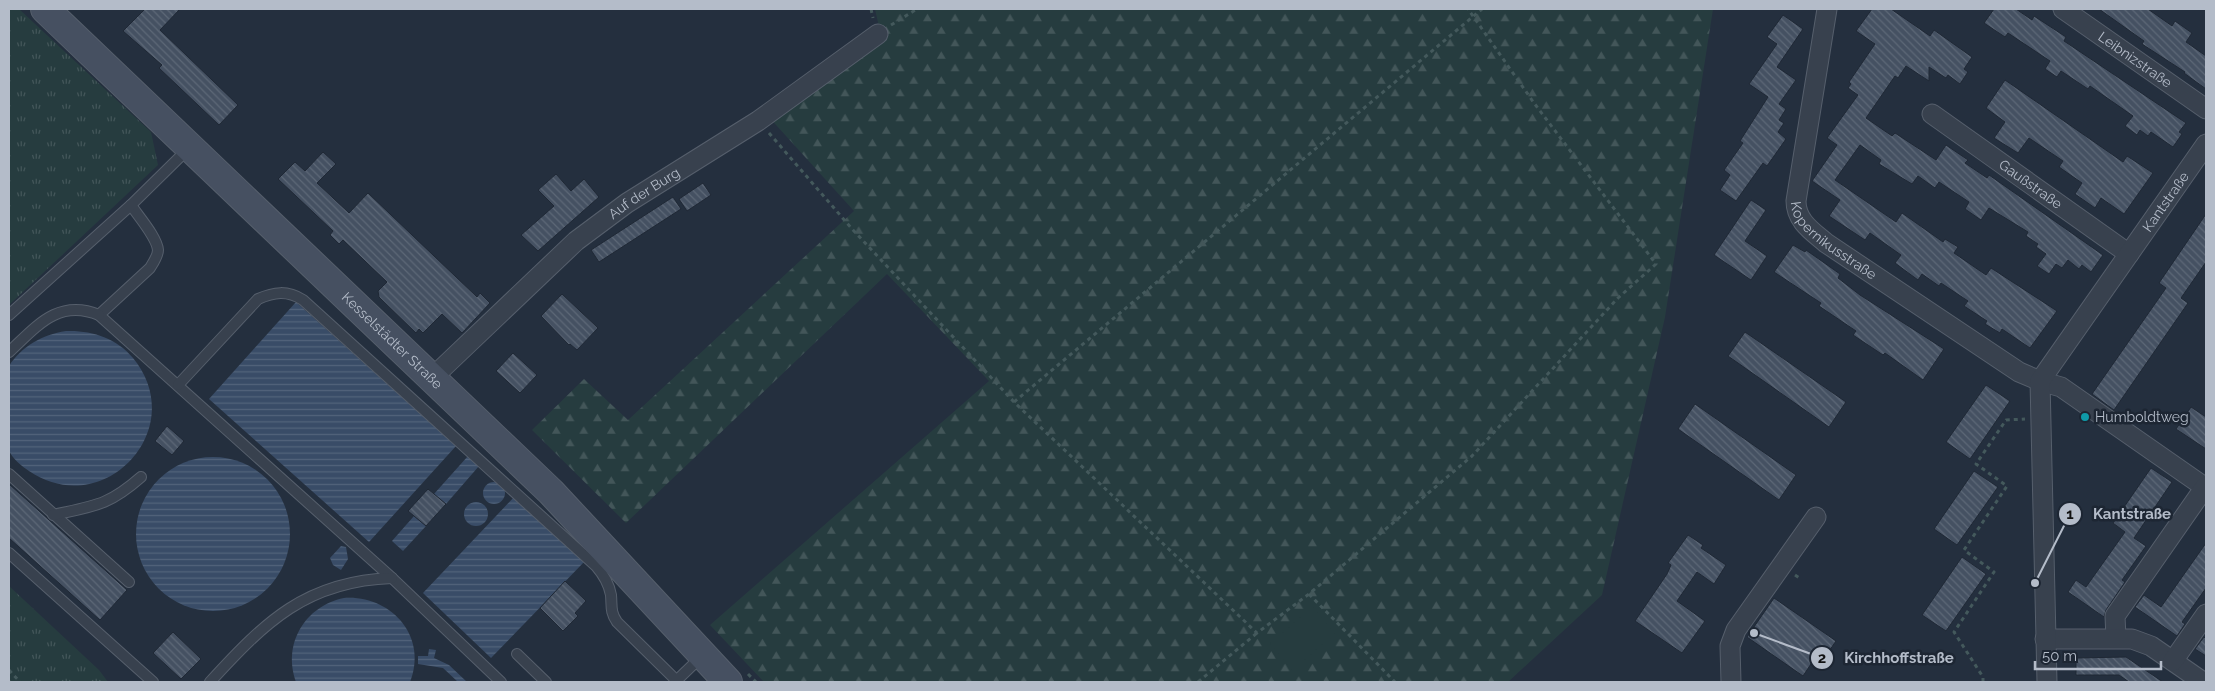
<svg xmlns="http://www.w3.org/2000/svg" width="2215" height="691" viewBox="0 0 2215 691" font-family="Raleway,sans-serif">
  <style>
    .grass { fill: url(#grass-tufts) }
    .forest { fill: url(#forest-firs) }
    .green { fill: #263c3f }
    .water { fill: url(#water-rules) }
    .building { fill: url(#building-back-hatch); stroke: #1f2835 }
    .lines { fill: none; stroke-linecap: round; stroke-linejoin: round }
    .service-casing { stroke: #565f6c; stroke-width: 12 }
    .minor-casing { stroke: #565f6c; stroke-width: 21 }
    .secondary-casing { stroke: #565f6c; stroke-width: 30 }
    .path { stroke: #44595c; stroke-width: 3; stroke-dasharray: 4 4; stroke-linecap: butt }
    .service { stroke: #38414e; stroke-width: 10 }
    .minor { stroke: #38414e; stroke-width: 19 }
    .secondary { stroke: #465061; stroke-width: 28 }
    .culture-dot { fill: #0f9aa8; stroke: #1d2633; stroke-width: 2 }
    .labels { text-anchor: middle; stroke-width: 5; stroke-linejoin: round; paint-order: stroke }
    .street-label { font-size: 14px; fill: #b4bcc9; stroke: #1d2633 }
    .poi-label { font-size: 14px; fill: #b4bcc9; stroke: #1d2633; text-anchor: start }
    .leader { fill: none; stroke: #b4bcc9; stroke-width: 2 }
    .callout-dot { fill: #b4bcc9; stroke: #1d2633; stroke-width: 2 }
    .mark-label { font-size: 15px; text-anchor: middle; font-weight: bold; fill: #111 }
    .callout-label { font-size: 15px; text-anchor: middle; font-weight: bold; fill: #b4bcc9; stroke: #1d2633; stroke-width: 5; stroke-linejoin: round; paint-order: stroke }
  </style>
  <defs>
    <pattern id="grass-tufts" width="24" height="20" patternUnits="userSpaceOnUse" patternTransform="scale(1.25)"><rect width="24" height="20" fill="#263c3f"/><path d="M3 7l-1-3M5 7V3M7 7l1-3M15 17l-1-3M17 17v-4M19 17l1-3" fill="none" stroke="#435659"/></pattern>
    <pattern id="forest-firs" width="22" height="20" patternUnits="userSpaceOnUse" patternTransform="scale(1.25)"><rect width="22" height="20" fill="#263c3f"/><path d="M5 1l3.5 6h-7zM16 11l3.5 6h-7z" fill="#435659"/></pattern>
    <pattern id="water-rules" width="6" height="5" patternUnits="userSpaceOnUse" patternTransform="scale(1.25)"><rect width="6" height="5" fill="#394c67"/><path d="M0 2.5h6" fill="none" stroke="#53647b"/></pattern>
    <pattern id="building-back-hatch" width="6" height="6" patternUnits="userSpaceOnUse" patternTransform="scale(1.25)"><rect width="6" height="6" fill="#455162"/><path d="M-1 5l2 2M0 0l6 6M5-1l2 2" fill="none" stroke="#5d6877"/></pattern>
  </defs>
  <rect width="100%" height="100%" fill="#242f3e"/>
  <g class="grass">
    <polygon points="9,9 19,9 151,132 158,165 9,305"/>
    <polygon points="9,586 99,670 108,682 9,682"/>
  </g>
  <polygon class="forest" points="875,9 1713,9 1665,317 1602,595 1508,682 764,682 710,625 989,381 887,274 626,523 532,430 584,379 628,420 854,211 767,115 880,31"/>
  <polygon class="green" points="1313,607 1335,634 1292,670 1270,643"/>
  <g class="water">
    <polygon points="296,302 456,446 369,542 209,399"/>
    <path d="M 66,331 C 91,330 117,338 133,358 C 191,428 104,522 29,471 C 23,467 11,458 9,450 C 7,443 9,434 9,427 C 9,407 9,386 9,366 C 22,346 42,335 66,331 Z"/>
    <polygon points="468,456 479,466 446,504 434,494"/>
    <circle cx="213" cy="534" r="77"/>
    <circle cx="494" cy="493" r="11"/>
    <polygon points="515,496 584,562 491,658 423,593"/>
    <circle cx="476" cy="514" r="12"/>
    <polygon points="414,516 426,526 403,551 392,541"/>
    <polygon points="341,546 346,547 348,559 341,570 333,565 330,558"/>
    <path d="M 344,598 C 391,595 428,636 410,682 L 296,682 C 282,644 305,606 344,598 Z"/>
    <polygon points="429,649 436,650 434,658 449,665 467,682 458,682 443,668 418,664 418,656 428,656"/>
  </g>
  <g class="building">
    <polygon points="145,9 180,9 160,30 238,105 219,125 159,68 162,65 123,31"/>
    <polygon points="1872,9 1891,9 1930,36 1934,30 1972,57 1964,69 1968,72 1960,84 1948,75 1946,78 1929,67 1929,81 1906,66 1898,78 1895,76 1866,118 1892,136 1895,133 1936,160 1946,145 1968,160 1965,163 1987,178 1989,175 2103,255 2091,272 2082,265 2079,269 2068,260 2062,268 2056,264 2049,274 2037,266 2046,254 2036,247 2038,244 2026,236 2028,232 1989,208 1981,220 1965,209 1969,202 1939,182 1935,188 1918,176 1912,184 1879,164 1881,160 1860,145 1835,180 1896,222 1902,213 1943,242 1945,239 1958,247 1954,253 1986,275 1991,268 2057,311 2030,348 2002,329 2000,333 1985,324 1987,321 1964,306 1968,301 1941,283 1939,286 1922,274 1918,280 1895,263 1901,255 1870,233 1865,240 1829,216 1840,200 1812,181 1837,145 1827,138 1858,95 1848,88 1851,84 1849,82 1875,44 1856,31"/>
    <polygon points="1994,9 2016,9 2032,20 2034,16 2066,37 2064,41 2186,123 2179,132 2182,134 2173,147 2151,132 2148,136 2140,130 2137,135 2125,126 2133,116 2090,86 2088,89 2061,71 2057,77 2045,69 2050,61 2008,33 2005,37 1984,23"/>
    <polygon points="2099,9 2148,9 2172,26 2175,21 2192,33 2186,42 2206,56 2206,89 2184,73 2185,72 2142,44 2144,41"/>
    <polygon points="1783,15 1803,29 1777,67 1796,80 1779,104 1786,109 1779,120 1784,123 1778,132 1786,139 1767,166 1763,163 1736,201 1720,190 1730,175 1724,170 1743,143 1740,141 1768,97 1749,84 1777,44 1767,37"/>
    <polygon points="2005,80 2123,162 2127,156 2153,173 2124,214 2101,198 2095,208 2075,194 2082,183 2059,167 2063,161 2029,138 2018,153 1994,138 2005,122 1986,108"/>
    <polygon points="323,152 336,164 317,183 349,213 368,193 477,297 480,293 490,303 462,333 442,314 423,333 419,329 416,333 379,297 378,291 387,282 343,240 339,244 330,235 333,231 278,179 295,162 305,171"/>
    <polygon points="556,174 571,191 584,179 599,197 538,251 521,235 554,206 538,190"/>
    <polygon points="703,183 711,195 687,211 679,199"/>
    <polygon points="673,197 681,209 599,262 591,250"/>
    <polygon points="1751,200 1766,210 1745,241 1767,256 1751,280 1714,255"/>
    <polygon points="2206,214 2206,262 2181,298 2188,303 2114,410 2092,394 2166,288 2159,283"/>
    <polygon points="1793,245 1805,252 1806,250 1840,274 1838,278 1860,295 1944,349 1923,380 1885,353 1883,355 1853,335 1856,331 1819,306 1821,303 1774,272"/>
    <polygon points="562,294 598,328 577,350 570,344 569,345 541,316"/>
    <polygon points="1745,332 1846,402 1829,427 1728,356"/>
    <polygon points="513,353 537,375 520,393 496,371"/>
    <polygon points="1986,385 2010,401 1970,459 1946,442"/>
    <polygon points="1695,404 1796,475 1779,500 1678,429"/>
    <polygon points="2191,407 2206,417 2206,449 2176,429"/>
    <polygon points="167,426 184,441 172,455 155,441"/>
    <polygon points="2151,468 2172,482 2134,538 2146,546 2122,580 2125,582 2106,610 2104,617 2068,592 2076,580 2086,587 2125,532 2113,523"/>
    <polygon points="1974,471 1998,487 1957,545 1934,529"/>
    <polygon points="9,484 127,590 100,620 9,538"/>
    <polygon points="428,489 446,504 426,526 408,511"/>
    <polygon points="1688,535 1703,545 1701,548 1726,565 1714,584 1697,572 1677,601 1705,621 1682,653 1635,621 1667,574 1671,565 1668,563"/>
    <polygon points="2206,543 2206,588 2182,622 2185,624 2177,636 2135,607 2144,595 2161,607"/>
    <polygon points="1962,557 1986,574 1946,631 1922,615"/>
    <polygon points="565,581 586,601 575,613 578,616 563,631 540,608"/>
    <polygon points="1774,598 1836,641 1827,654 1821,649 1803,676 1747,637"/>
    <polygon points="173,632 201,659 181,679 153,653"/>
    <polygon points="2204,637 2206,639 2206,656 2195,649"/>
    <polygon points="2126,657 2163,682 2129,682 2119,675 2076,675 2076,658"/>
  </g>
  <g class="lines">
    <g class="service-casing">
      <g id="service">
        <path d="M 131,205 C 138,216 157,237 158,250 C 158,256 153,263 150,268 L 99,315 L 392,578 L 501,682"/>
        <polyline points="9,315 131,205 189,148"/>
        <path d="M 9,352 C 36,327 58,298 99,315"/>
        <path d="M 178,385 L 258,299 C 274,292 287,290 303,300 L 596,566 C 603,574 609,584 611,595 C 612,606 610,612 617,622 L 677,681"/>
        <polyline points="9,474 129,582"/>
        <path d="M 53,515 C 94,506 108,506 141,477"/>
        <polyline points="9,553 153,682"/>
        <polyline points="517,654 546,682"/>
        <path d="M 210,682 C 265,622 306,581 392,578"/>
        <polyline points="675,682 702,656"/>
      </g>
    </g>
    <g class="minor-casing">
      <g id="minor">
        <path id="s1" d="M 1827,9 L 1796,201 C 1796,221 1812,231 1826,243 L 2019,372 L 2040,381 L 2061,387 L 2206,488"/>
        <path id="s2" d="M 2063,9 L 2206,109"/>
        <path id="s3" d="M 1932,114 L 2129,254"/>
        <path id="s4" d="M 432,378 L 576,241 L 627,203 L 758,121 L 878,34"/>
        <polyline points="2116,638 2115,616 2205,487"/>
        <polyline points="2045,639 2132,639 2151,646 2203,682"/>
        <polyline points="2173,661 2206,614"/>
        <polyline points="1731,682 1730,646 1736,630 1816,517"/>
        <path id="s5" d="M 2047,682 L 2040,381 L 2206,144"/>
      </g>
    </g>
    <g class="secondary-casing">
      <g id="secondary">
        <path id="s6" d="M 45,9 L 551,492 L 728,682"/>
      </g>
    </g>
    <g class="path">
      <polyline points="871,9 873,18"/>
      <polyline points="891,25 917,9"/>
      <polyline points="769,133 853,230 1014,402 1257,633 1309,594 1472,456 1618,298 1656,264 1534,103 1468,9"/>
      <polyline points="1014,402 1482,9"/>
      <polyline points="1795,575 1801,579"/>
      <polyline points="1309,594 1395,682"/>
      <polyline points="9,670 20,682"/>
      <polyline points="748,674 756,682"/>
      <polyline points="1198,682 1257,633"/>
      <polyline points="1983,682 1983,677 1954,632 1994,572 1964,550 2007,486 1976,464 2006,420 2025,419"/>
    </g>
    <use href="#service" class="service"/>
    <use href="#minor" class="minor"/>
    <use href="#secondary" class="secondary"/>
  </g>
  <circle class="culture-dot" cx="2085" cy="417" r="5"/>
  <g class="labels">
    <g class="street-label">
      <text dy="5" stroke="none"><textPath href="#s2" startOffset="88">Leibnizstraße</textPath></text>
      <text dy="5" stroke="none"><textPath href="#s3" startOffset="121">Gaußstraße</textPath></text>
      <text dy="5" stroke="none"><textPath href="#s4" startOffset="282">Auf der Burg</textPath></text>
      <text dy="5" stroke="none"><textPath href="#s5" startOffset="520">Kantstraße</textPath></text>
      <text dy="5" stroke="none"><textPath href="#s1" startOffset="251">Kopernikusstraße</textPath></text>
      <text dy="5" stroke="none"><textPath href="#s6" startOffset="480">Kesselstädter Straße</textPath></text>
    </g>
    <g class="poi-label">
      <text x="2095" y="422">Humboldtweg</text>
    </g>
  </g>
  <path class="leader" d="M2035 583L2070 514M1754 633L1822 658"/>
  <g class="callout-dot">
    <circle cx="2035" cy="583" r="5"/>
    <circle cx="1754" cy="633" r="5"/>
    <circle cx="2070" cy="514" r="12"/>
    <circle cx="1822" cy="658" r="12"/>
  </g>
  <g class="mark-label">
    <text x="2070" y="519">1</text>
    <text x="1822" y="663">2</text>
  </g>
  <g class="callout-label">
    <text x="2132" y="519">Kantstraße</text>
    <text x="1899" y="663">Kirchhoffstraße</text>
  </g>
  <rect width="2215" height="691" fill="none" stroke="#b4bcc9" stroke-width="20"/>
  <path d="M2035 661v8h126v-8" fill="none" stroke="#b4bcc9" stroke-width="2.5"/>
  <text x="2042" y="661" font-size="15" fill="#b4bcc9" stroke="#1d2633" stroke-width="4" paint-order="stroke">50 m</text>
</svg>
